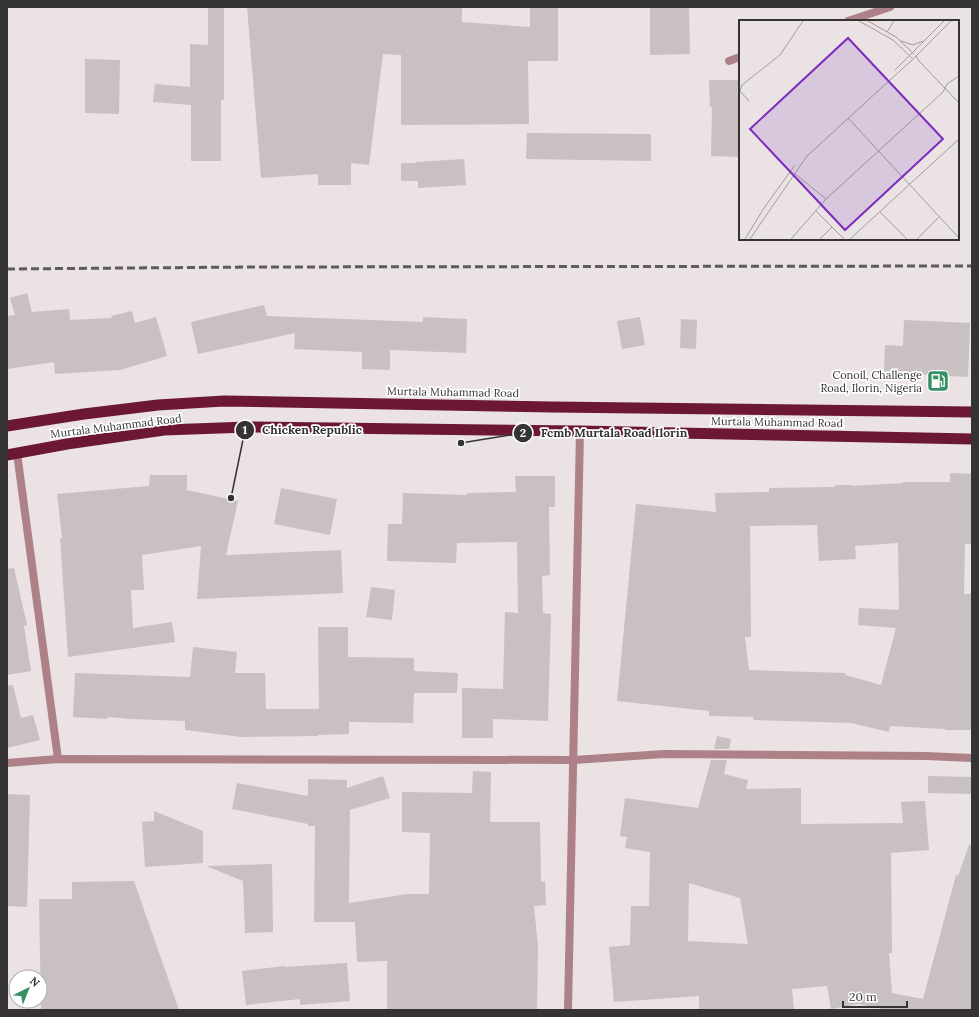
<svg xmlns="http://www.w3.org/2000/svg" width="979" height="1017" viewBox="0 0 979 1017" font-family="Lora,serif">
  <style>
    .building { fill: #c8c0c1; fill-rule: evenodd }
    .lines { fill: none; stroke-linecap: round; stroke-linejoin: round }
    .service { stroke: #ae8188; stroke-width: 8 }
    .minor { stroke: #ae8188; stroke-width: 8 }
    .trunk { stroke: #6c1832; stroke-width: 11 }
    .rail { stroke: #5e5a5b; stroke-width: 3; stroke-dasharray: 8 4; stroke-linecap: butt }
    .labels { text-anchor: middle; stroke-width: 3.5; stroke-linejoin: round; paint-order: stroke }
    .poi-label { font-size: 11px; fill: #363334; stroke: #fff; text-anchor: end }
    .street-label { font-size: 11px; fill: #363334; stroke: #fff }
    .inset-road { fill: none; stroke: #a29c9d; stroke-width: 1 }
    .view { fill: #7b2cbf; fill-opacity: 0.15; stroke: #7b2cbf; stroke-width: 2 }
    .inset-edge { fill: none; stroke: #363334; stroke-width: 2 }
    .leader { fill: none; stroke: #363334; stroke-width: 1.5 }
    .callout-dot { fill: #363334; stroke: #fff; stroke-width: 1.5 }
    .mark-label { font-size: 12px; text-anchor: middle; font-weight: bold; fill: #fff }
    .callout-label { font-size: 12px; text-anchor: middle; font-weight: bold; fill: #363334; stroke: #fff; stroke-width: 3.5; stroke-linejoin: round; paint-order: stroke }
  </style>
  <rect width="100%" height="100%" fill="#eae2e3"/>
  <g class="building">
    <polygon points="208,7 224,7 224,100 221,100 221,161 191,161 191,105 153,102 155,84 190,87 190,44 208,45"/>
    <polygon points="247,7 462,7 462,22 530,27 530,7 558,7 558,61 528,61 529,124 401,125 401,55 383,54 369,165 351,163 351,185 318,185 318,174 261,178"/>
    <polygon points="650,7 689,7 690,54 650,55"/>
    <polygon points="85,59 120,60 119,114 85,113"/>
    <polygon points="709,80 740,80 740,157 711,156 712,107 710,107"/>
    <polygon points="527,133 651,134 651,161 526,159"/>
    <polygon points="464,159 466,185 418,188 418,181 401,181 401,163 416,163 416,162"/>
    <polygon points="27,293 32,312 69,309 70,320 112,318 111,316 132,311 135,323 156,317 167,356 120,370 55,374 54,362 7,369 7,316 15,315 10,298"/>
    <polygon points="264,305 267,316 423,322 423,317 467,319 466,353 390,350 390,370 362,369 362,352 294,349 295,333 198,354 191,322"/>
    <polygon points="640,317 645,345 622,349 617,321"/>
    <polygon points="681,319 697,320 696,349 680,348"/>
    <polygon points="904,320 970,323 968,377 884,372 885,345 903,346"/>
    <path d="M 950,473 L 972,474 L 972,544 L 965,544 L 964,594 L 972,594 L 972,730 L 945,730 L 945,729 L 890,726 L 889,732 L 851,723 L 753,720 L 754,717 L 709,716 L 709,711 L 617,701 L 636,504 L 716,512 L 715,493 L 769,492 L 769,488 L 835,487 L 835,485 L 851,485 L 852,486 L 903,483 L 903,482 L 950,482 ZM 817,525 L 819,561 L 856,559 L 855,546 L 898,543 L 899,610 L 859,608 L 858,625 L 896,628 L 881,685 L 845,675 L 845,673 L 749,670 L 745,637 L 751,637 L 750,526 Z"/>
    <polygon points="150,475 187,475 187,490 238,501 226,555 341,550 343,593 197,599 201,546 142,555 144,590 131,590 133,628 172,622 175,642 68,657 60,538 62,538 57,494 149,486"/>
    <polygon points="515,476 555,476 555,507 549,507 550,575 542,576 543,613 551,614 548,721 493,719 493,738 462,738 462,688 503,689 505,612 518,613 517,542 457,543 456,563 387,561 388,524 402,524 403,493 467,495 467,493 516,492"/>
    <polygon points="281,488 337,499 330,535 274,524"/>
    <polygon points="14,568 27,625 24,626 31,671 7,675 7,569"/>
    <polygon points="371,587 395,590 392,620 366,617"/>
    <polygon points="318,627 348,627 348,657 414,658 414,671 458,673 457,693 414,693 413,723 349,722 349,734 318,735 318,736 241,737 185,730 185,721 132,719 108,717 107,719 73,717 75,673 190,677 193,647 237,652 235,673 265,673 266,709 319,709"/>
    <polygon points="13,685 21,718 33,715 40,740 7,748 7,686"/>
    <polygon points="717,736 731,739 729,749 714,749"/>
    <path d="M 711,760 L 727,760 L 724,774 L 748,780 L 746,789 L 801,788 L 801,824 L 903,823 L 901,802 L 925,801 L 929,850 L 891,853 L 892,953 L 889,953 L 892,993 L 923,999 L 956,875 L 958,876 L 969,845 L 972,845 L 972,1010 L 887,1010 L 858,1004 L 831,1009 L 827,986 L 792,989 L 794,1010 L 699,1010 L 699,996 L 614,1002 L 609,947 L 630,945 L 631,906 L 649,906 L 650,852 L 625,848 L 627,837 L 620,836 L 625,798 L 698,808 ZM 689,883 L 740,898 L 748,944 L 688,941 Z"/>
    <polygon points="473,771 491,772 490,822 540,822 541,882 545,881 546,905 534,906 538,946 537,1010 387,1010 387,961 357,962 355,922 314,922 315,826 308,826 308,824 232,809 237,783 308,796 308,779 347,780 347,788 383,776 390,798 350,810 349,903 408,894 429,894 430,833 402,832 402,792 472,793"/>
    <polygon points="928,776 972,777 972,794 928,793"/>
    <polygon points="7,794 30,795 27,907 7,906"/>
    <polygon points="154,811 203,831 203,863 145,867 142,822 154,821"/>
    <polygon points="272,864 273,932 245,933 243,881 206,866"/>
    <polygon points="134,881 179,1010 41,1010 39,899 72,899 72,882"/>
    <polygon points="347,963 350,1001 300,1005 300,999 246,1005 242,971 285,966 285,967"/>
  </g>
  <g class="lines">
    <g class="service">
      <polyline points="848,21 890,7"/>
      <polyline points="729,61 740,57"/>
    </g>
    <g class="minor">
      <polyline points="17,453 58,759"/>
      <polyline points="7,763 58,759 574,760 664,754 926,756 972,758"/>
      <polyline points="568,1010 580,431"/>
    </g>
    <g class="trunk">
      <polyline points="7,426 84,414 158,405 224,401 553,407 972,412"/>
      <polyline points="7,455 67,444 164,430 248,427 580,431 972,439"/>
    </g>
    <polyline class="rail" points="7,269 252,267 972,266"/>
  </g>
  <defs>
    <g id="fuel-square" transform="scale(1.15)"><rect x="-9" y="-9" width="18" height="18" rx="4" fill="#389065" stroke="#fff"/><path d="M-5.5-6h7V0h2V4h1.3V-2.5L3-4.5l.8-.8L6-3V5H2.5V1h-1V6h-7ZM-4.2-4.7v3.2H.2V-4.7Z" fill="#fff"/></g>
  </defs>
  <g fill-rule="evenodd">
    <use href="#fuel-square" x="938" y="381"/>
  </g>
  <g class="labels">
    <g class="poi-label">
      <text x="922" y="379">Conoil, Challenge<tspan x="922" dy="13">Road, Ilorin, Nigeria</tspan></text>
    </g>
    <g class="street-label">
      <text transform="translate(453 392) rotate(1)" y="4">Murtala Muhammad Road</text>
      <text transform="translate(777 422) rotate(1)" y="4">Murtala Muhammad Road</text>
      <text transform="translate(116 426) rotate(-7)" y="4">Murtala Muhammad Road</text>
    </g>
  </g>
  <g transform="translate(739 20)">
    <rect width="220" height="220" fill="#eae2e3"/>
    <path class="inset-road" d="M 120,1 L 154,20 L 173,38M 129,1 L 157,17 L 175,34M 148,12 L 155,1M 162,21 L 174,25 L 184,21M 177,36 L 180,41 L 220,83M 156,50 L 205,1M 10,81 L 1,71 L 3,65 L 41,35 L 64,1M 109,98 L 220,218M 55,153 L 87,179M 77,191 L 105,219M 141,192 L 168,219M 6,219 L 25,188 L 56,145M 11,219 L 68,136 L 174,39 L 212,1M 52,219 L 87,179 L 204,72 L 208,64 L 220,56M 81,219 L 93,207M 111,219 L 220,119M 178,219 L 200,197"/>
    <path class="view" d="M 109,18 L 204,119 L 106,210 L 11,109 Z"/>
    <rect width="220" height="220" class="inset-edge"/>
  </g>
  <path class="leader" d="M231 498L245 430M461 443L523 433"/>
  <g class="callout-dot">
    <circle cx="231" cy="498" r="4"/>
    <circle cx="461" cy="443" r="4"/>
    <circle cx="245" cy="430" r="10"/>
    <circle cx="523" cy="433" r="10"/>
  </g>
  <g class="mark-label">
    <text x="245" y="434">1</text>
    <text x="523" y="437">2</text>
  </g>
  <g class="callout-label">
    <text x="312" y="434">Chicken Republic</text>
    <text x="614" y="437">Fcmb Murtala Road Ilorin</text>
  </g>
  <rect width="979" height="1017" fill="none" stroke="#363334" stroke-width="16"/>
  <g transform="translate(28 989) rotate(43)"><circle r="19" fill="#ffffff" stroke="#afadae"/>
  <path d="M0-3L7 15L0 10L-7 15Z" fill="#389065"/>
  <text y="-6" font-size="11" font-weight="bold" text-anchor="middle" fill="#363334">N</text>
  </g>
  <path d="M843 1001v6h64v-6" fill="none" stroke="#363334" stroke-width="2"/>
  <text x="849" y="1001" font-size="12" fill="#363334" stroke="#ffffff" stroke-width="3" paint-order="stroke">20 m</text>
</svg>
